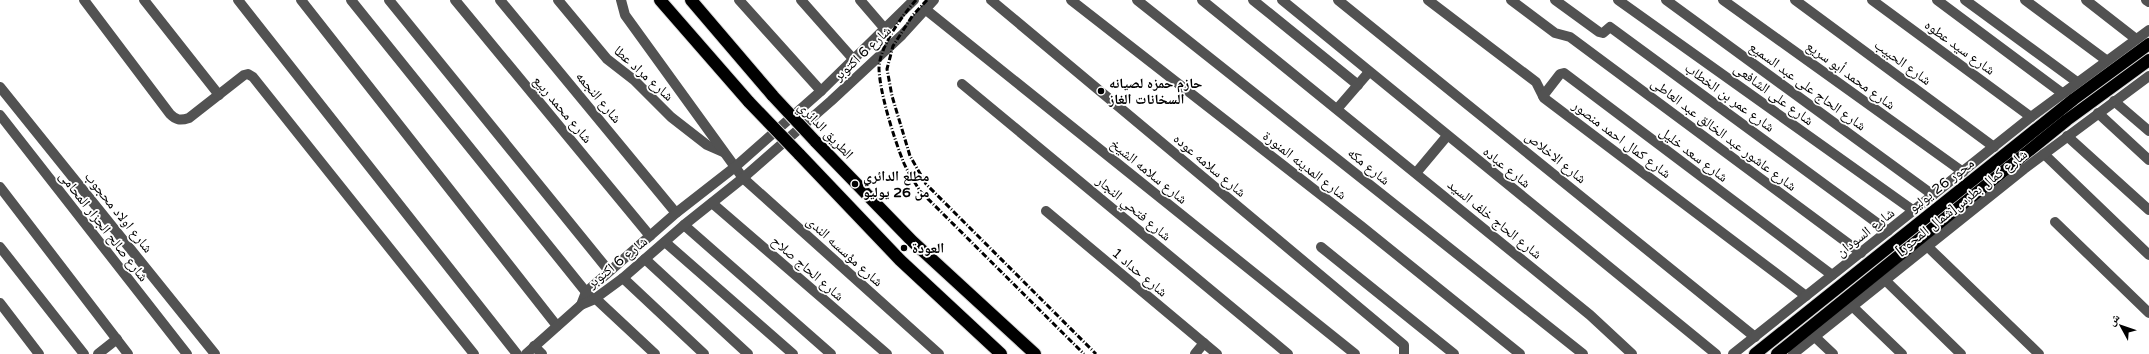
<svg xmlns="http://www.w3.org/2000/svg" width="2149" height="354" viewBox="0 0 2149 354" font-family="'Varela Round','Noto Naskh Arabic',sans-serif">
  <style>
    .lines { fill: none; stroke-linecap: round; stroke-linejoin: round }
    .highway-casing { stroke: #dbdbdb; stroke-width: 14 }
    .minor { stroke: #525252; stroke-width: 10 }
    .highway { stroke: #000; stroke-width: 12 }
    .rail { stroke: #000; stroke-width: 3; stroke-dasharray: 6 2 1 2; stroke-linecap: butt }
    .highway-bridge-casing { stroke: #dbdbdb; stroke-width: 14; stroke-linecap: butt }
    .highway-bridge { stroke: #000; stroke-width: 12 }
    .poi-dot { fill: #000; stroke: #fff; stroke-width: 1.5 }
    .labels { text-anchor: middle; stroke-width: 3.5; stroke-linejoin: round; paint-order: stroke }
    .street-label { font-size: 14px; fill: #000; stroke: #fff }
    .poi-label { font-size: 14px; font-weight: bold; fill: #000; stroke: #fff; text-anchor: start }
  </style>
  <rect width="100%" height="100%" fill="#fff"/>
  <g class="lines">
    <g class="highway-casing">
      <g id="highway">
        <polyline points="660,0 749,102"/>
        <polyline points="691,0 773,96"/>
        <polyline points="815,141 912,241 1035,354"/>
        <polyline points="799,154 900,260 1001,354"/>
        <polyline points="1755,354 2074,99 2149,44"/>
        <polyline points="1777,354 2067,120 2149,60"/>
      </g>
    </g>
    <g class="minor">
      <path d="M 84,0 L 170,114 C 176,120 180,121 189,118 L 244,75 L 248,74 L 253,77 L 474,354"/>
      <polyline points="144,0 219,95"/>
      <polyline points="238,0 517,354"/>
      <polyline points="301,0 557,326"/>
      <polyline points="351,0 590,297"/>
      <polyline points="389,0 609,271"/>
      <polyline points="455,0 650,236"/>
      <polyline points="500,0 676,213"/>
      <polyline points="558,0 607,59 634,80 671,117 707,145 723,152"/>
      <polyline points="621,0 625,15 743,178 939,354"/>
      <polyline points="739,0 821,91"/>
      <polyline points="801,0 854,60"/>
      <polyline points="860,0 885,29"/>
      <polyline points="991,0 1404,345 1404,354"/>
      <polyline points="1071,0 1361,226 1520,354"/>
      <polyline points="1137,0 1583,354"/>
      <polyline points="1202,0 1590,315 1632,354"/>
      <polyline points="1253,0 1358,85"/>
      <polyline points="1282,0 1716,354"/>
      <polyline points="1338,0 1755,337"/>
      <polyline points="1428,0 1536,82 1544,98 1806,296"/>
      <polyline points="1511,0 1555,33 1570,37 1861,253"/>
      <polyline points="1555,0 1599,32 1603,33 1610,27 1888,231"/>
      <polyline points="1618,0 1914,211"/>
      <polyline points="1666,0 1933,195"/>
      <polyline points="1723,0 1963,172"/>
      <polyline points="1795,0 1994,147"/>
      <polyline points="1872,0 2031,117"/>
      <polyline points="1937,0 2062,93"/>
      <polyline points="1965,0 2077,82"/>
      <polyline points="2025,0 2106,60"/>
      <polyline points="2086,0 2136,39"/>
      <polyline points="2146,0 2149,2"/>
      <polyline points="925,9 1355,354"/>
      <polyline points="962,84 1288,354"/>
      <polyline points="0,87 215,354"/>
      <polyline points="1543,96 1560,74 1564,73 1832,275"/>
      <polyline points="2114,101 2149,131"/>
      <polyline points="1337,109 1369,72"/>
      <polyline points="2098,113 2149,160"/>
      <polyline points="0,115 187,354"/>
      <polyline points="2067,136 2149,210"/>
      <polyline points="2044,154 2149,255"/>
      <polyline points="1416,173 1447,136"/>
      <polyline points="0,187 128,354"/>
      <polyline points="712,203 887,354"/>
      <polyline points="1046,211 1217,354"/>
      <polyline points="2055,222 2149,313"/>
      <polyline points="684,225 831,354"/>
      <polyline points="665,242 793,354"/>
      <polyline points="1927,246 2039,354"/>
      <polyline points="0,247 84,354"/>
      <polyline points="1321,247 1454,354"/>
      <polyline points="645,259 748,354"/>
      <polyline points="623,278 704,354"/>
      <polyline points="1885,280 1961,354"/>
      <polyline points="595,298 655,354"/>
      <polyline points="0,303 39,354"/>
      <polyline points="581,305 586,292 676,213 735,167 821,91 914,0"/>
      <polyline points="1852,306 1902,354"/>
      <polyline points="1815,337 1833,354"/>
      <polyline points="534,346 542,354"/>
      <polyline points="98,354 117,339"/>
      <polyline points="526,354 581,305 593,300 623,278 684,225 743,178 831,101 902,35 934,0"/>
      <polyline points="1195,354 1204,343"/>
      <polyline points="1733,354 2031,117 2149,30"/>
      <polyline points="1793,354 2024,169 2149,76"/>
    </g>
    <use href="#highway" class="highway"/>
    <g class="rail">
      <path d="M 916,0 C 902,16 879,47 879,69 C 880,94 894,138 903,161 C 907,171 914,181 920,191 L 1084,354"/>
      <polyline points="927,0 913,15 893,46 887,69 892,96 910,156 926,184 1096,354"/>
    </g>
    <g class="highway-bridge-casing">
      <g id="highway-bridge">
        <polyline points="773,96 815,141"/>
        <polyline points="749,102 799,154"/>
      </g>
    </g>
    <use href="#highway-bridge" class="highway-bridge"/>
  </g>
  <g class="poi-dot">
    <circle cx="1101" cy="91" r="4"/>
    <circle cx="855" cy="184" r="4"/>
    <circle cx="904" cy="248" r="4"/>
  </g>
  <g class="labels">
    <g class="street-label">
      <text transform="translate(1960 47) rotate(36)" y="5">شارع سيد عطوه</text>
      <text transform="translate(862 53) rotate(-43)" y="5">شارع 6 اكتوبر</text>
      <text transform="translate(1903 62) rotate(36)" y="5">شارع الحبيب</text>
      <text transform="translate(644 73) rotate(42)" y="5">شارع مراد عطا</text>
      <text transform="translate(1851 75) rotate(36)" y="5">شارع محمد أبو سريع</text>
      <text transform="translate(1808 86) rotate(36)" y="5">شارع الحاج على عبد السميع</text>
      <text transform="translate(1774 94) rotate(36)" y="5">شارع على الشافعى</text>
      <text transform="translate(599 97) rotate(50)" y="5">شارع النجمه</text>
      <text transform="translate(1730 97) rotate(36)" y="5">شارع عمر بن الخطاب</text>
      <text transform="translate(563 109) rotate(50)" y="5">شارع محمد ربيع</text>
      <text transform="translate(826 130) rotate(46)" y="5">الطريق الدائري</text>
      <text transform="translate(1724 134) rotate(37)" y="5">شارع عاشور عبد الخالق عبد العاطى</text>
      <text transform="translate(1622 139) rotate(37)" y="5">شارع كمال احمد منصور</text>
      <text transform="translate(1694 154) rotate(37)" y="5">شارع سعد خليل</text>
      <text transform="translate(1556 157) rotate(39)" y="5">شارع الاخلاص</text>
      <text transform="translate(1210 165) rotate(40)" y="5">شارع سلامه عوده</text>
      <text transform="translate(1305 165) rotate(38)" y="5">شارع المدينه المنورة</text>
      <text transform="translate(1369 166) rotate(39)" y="5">شارع مكه</text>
      <text transform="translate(1507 167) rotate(39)" y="5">شارع عباده</text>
      <text transform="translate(1149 171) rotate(39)" y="5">شارع سلامه الشيخ</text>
      <text transform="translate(1941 185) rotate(-38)" y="5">محور 26 يوليو</text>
      <text transform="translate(1961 202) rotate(-38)" y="5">شارع كمال بطرس[شمال المحور]</text>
      <text transform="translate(1134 208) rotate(40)" y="5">شارع فتحي النجار</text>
      <text transform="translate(119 212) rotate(51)" y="5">شارع اولاد محجوب</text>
      <text transform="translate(1495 219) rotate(39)" y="5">شارع الحاج خلف السيد</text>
      <text transform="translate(104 226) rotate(52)" y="5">شارع صالح الجزار المحامى</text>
      <text transform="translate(1865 232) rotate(-38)" y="5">شارع السودان</text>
      <text transform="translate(845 251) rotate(42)" y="5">شارع مؤسسه الندى</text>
      <text transform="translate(617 262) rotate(-39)" y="5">شارع 6 اكتوبر</text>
      <text transform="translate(808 268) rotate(41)" y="5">شارع الحاج صلاح</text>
      <text transform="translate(1140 272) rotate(40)" y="5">شارع حداد 1</text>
    </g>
    <g class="poi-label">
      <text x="1109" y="88">حازم حمزه لصيانه<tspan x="1109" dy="16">السخانات الغاز</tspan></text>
      <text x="863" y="181">مطلع الدائري<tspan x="863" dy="16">من 26 يوليو</tspan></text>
      <text x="912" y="253">العودة</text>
    </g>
  </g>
  <g transform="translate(2121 326) rotate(310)" stroke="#ffffff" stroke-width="3" paint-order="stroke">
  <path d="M0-3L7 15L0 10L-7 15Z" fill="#000000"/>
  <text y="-6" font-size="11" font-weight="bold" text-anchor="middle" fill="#000000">ش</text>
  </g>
</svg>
